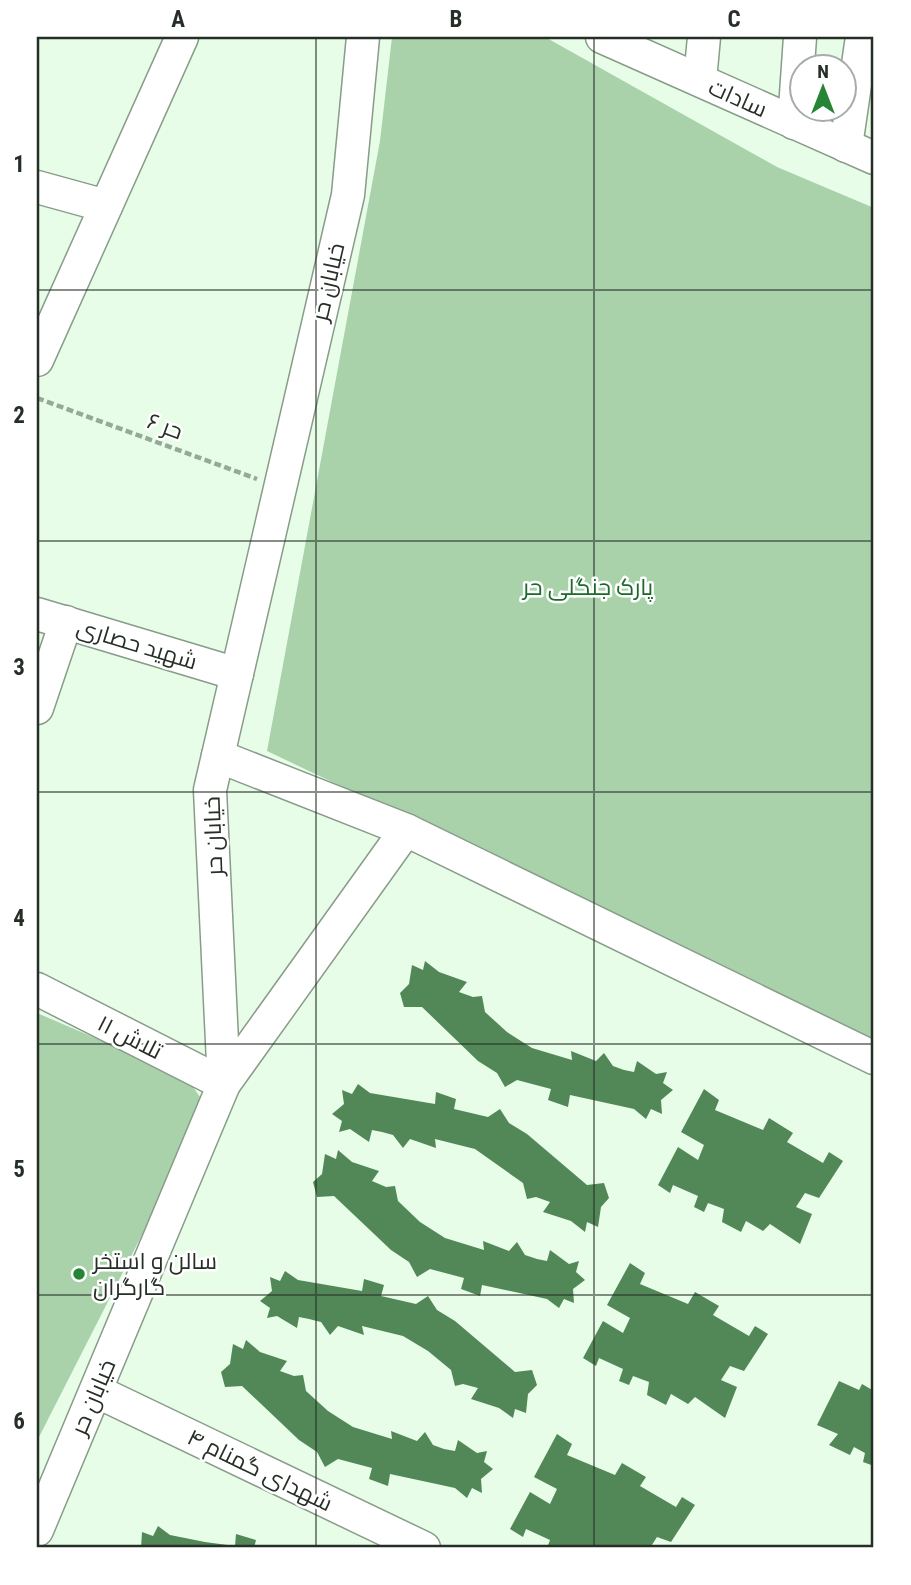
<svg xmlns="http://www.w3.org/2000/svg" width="911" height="1585" viewBox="0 0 911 1585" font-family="'Roboto Condensed',Cairo,sans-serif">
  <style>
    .green { fill: #a9d2ab }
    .building { fill: #528857 }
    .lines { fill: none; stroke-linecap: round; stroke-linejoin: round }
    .minor-casing { stroke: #889c89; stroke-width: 35 }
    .path { stroke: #97a898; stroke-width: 4.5; stroke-dasharray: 7 3.5; stroke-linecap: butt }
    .minor { stroke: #fff; stroke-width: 32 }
    .grid { fill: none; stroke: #262f27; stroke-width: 2; stroke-opacity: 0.55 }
    .poi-dot { fill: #258436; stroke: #fff; stroke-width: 2.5 }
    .labels { text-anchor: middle; stroke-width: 5; stroke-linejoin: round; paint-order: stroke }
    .street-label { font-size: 23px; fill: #262f27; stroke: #fff }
    .park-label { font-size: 23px; fill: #196928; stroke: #fff }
    .poi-label { font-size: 23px; fill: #262f27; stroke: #fff; text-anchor: start }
    .neatline { fill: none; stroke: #262f27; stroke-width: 2.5 }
    .grid-label { font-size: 23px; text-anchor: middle; font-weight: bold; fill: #262f27 }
  </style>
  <rect width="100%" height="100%" fill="#e7fde7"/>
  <g class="green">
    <polygon points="392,37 545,37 777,167 874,208 874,1040 267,751 380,141"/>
    <polygon points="37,1013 186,1077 207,1107 37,1441"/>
  </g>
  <g class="building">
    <polygon points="425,961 439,972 467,982 459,992 473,997 482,996 485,1012 507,1032 532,1048 572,1060 571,1051 596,1061 604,1053 613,1066 624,1070 634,1072 637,1061 656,1074 667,1072 663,1083 673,1090 661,1100 662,1114 651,1109 646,1119 634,1109 570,1095 568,1107 548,1100 551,1089 517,1080 505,1087 497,1073 478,1061 422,1007 404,1007 400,993 409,984 412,965 423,970"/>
    <polygon points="358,1084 370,1093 435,1104 436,1092 456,1099 454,1109 488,1117 500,1109 509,1123 527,1134 587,1185 604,1183 609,1198 601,1207 598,1227 587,1222 585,1232 571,1221 543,1212 550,1202 536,1197 527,1199 523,1183 475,1149 435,1139 436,1148 410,1139 403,1148 393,1135 382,1132 372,1130 369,1142 350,1129 339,1132 342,1121 332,1114 344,1104 342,1090 352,1094"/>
    <polygon points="704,1089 719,1100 715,1110 763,1130 769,1118 793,1133 787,1142 823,1163 829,1152 843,1161 819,1198 805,1193 796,1207 812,1214 800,1244 770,1224 763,1231 746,1221 741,1232 722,1222 724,1209 708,1203 704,1212 694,1207 698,1196 673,1185 670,1193 658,1185 678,1147 698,1160 704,1145 681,1132"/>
    <polygon points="338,1150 352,1162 379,1171 372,1181 386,1187 395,1186 398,1201 420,1222 445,1238 484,1250 483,1241 509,1251 517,1242 525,1255 537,1259 547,1261 550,1250 569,1264 579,1261 576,1272 585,1280 573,1289 574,1303 564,1299 559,1308 547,1299 482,1285 480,1296 461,1289 464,1278 430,1269 417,1277 409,1262 391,1250 334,1196 317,1197 313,1182 322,1174 325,1154 336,1159"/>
    <polygon points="630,1263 645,1273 640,1284 688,1304 695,1292 719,1306 713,1315 749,1336 755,1326 768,1334 744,1371 730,1366 721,1380 737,1387 725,1418 695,1397 688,1404 671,1394 666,1405 647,1395 649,1382 633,1376 629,1385 619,1381 623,1369 599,1358 596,1366 583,1358 603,1321 623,1333 630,1318 607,1305"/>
    <polygon points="285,1271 298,1280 362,1291 364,1279 384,1285 381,1296 416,1304 428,1296 437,1310 455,1321 515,1372 532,1370 537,1385 528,1394 526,1413 515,1409 513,1418 499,1408 471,1399 478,1388 463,1384 455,1386 451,1370 428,1351 403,1336 362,1326 364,1335 338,1326 330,1335 321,1322 309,1319 299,1317 297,1328 277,1316 267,1318 270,1308 260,1301 272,1291 270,1277 280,1281"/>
    <polygon points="246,1340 260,1352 287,1361 280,1371 294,1376 303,1375 306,1391 328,1411 353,1427 392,1439 391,1431 417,1441 425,1432 433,1445 444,1449 455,1451 458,1440 477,1453 487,1451 484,1462 493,1469 481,1479 482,1493 472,1488 467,1498 455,1488 390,1474 388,1486 369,1479 372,1468 338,1459 325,1467 317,1452 299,1440 242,1386 225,1387 221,1372 230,1364 233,1344 243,1349"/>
    <polygon points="839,1381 859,1390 862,1384 874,1391 874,1466 863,1462 865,1453 854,1447 850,1455 829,1445 838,1434 817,1425"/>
    <polygon points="557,1434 572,1444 567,1455 615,1475 622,1463 646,1477 640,1486 676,1507 682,1497 695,1505 671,1542 657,1537 650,1548 547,1548 550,1540 526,1529 523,1537 510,1529 530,1492 550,1504 557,1489 534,1477"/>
    <polygon points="158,1526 170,1535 205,1542 235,1546 236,1534 256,1540 254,1548 141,1548 142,1532 153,1536"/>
  </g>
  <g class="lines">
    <g class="minor-casing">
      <g id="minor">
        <polyline points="602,37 874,158"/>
        <polyline points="700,80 704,37"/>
        <polyline points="794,123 800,37"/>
        <polyline points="846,146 862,37"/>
        <polyline points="37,187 106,206"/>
        <polyline points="37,360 182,37"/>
        <polyline points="37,614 237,674"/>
        <polyline points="37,708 66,622"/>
        <polyline points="218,756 406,830"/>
        <polyline points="37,989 224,1084 406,830 874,1058"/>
        <polyline points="96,1391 424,1548"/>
        <polyline points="37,1530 224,1084 210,790 348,195 363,37"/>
      </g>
    </g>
    <polyline class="path" points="37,398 257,479"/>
    <use href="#minor" class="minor"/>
  </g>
  <path class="grid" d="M 316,37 L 316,1548M 594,37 L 594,1548M 37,290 L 874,290M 37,541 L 874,541M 37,792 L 874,792M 37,1044 L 874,1044M 37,1295 L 874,1295"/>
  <circle class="poi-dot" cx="79" cy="1274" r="7"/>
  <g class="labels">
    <g class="street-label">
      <text transform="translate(738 98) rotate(24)" y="8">سادات</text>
      <text transform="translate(328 282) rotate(-77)" y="8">خیابان حر</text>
      <text transform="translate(165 426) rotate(20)" y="8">حر ۶</text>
      <text transform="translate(137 644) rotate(17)" y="8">شهید حصاری</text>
      <text transform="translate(213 836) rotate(-92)" y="8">خیابان حر</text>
      <text transform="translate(130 1037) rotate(27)" y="8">تلاش ۱۱</text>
      <text transform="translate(93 1397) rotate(-67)" y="8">خیابان حر</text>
      <text transform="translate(260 1470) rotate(26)" y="8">شهدای گمنام ۴</text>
    </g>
    <g class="park-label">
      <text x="588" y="595">پارک جنگلی حر</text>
    </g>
    <g class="poi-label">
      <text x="93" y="1269">سالن و استخر<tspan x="93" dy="26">گارگران</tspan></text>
    </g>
  </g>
  <rect width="911" height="1585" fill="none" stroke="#ffffff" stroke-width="77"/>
  <g transform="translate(823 88)"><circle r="33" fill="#ffffff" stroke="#a8aca9" stroke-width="2"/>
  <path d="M0-5L12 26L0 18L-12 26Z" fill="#258436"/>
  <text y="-10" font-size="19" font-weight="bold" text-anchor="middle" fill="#262f27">N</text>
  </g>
  <rect x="38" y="38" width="834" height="1508" class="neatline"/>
  <g class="grid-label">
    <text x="178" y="27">A</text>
    <text x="456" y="27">B</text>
    <text x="734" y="27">C</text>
    <text x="19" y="172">1</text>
    <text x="19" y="423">2</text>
    <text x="19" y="675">3</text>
    <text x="19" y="926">4</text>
    <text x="19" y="1177">5</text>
    <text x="19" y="1429">6</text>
  </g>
</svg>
